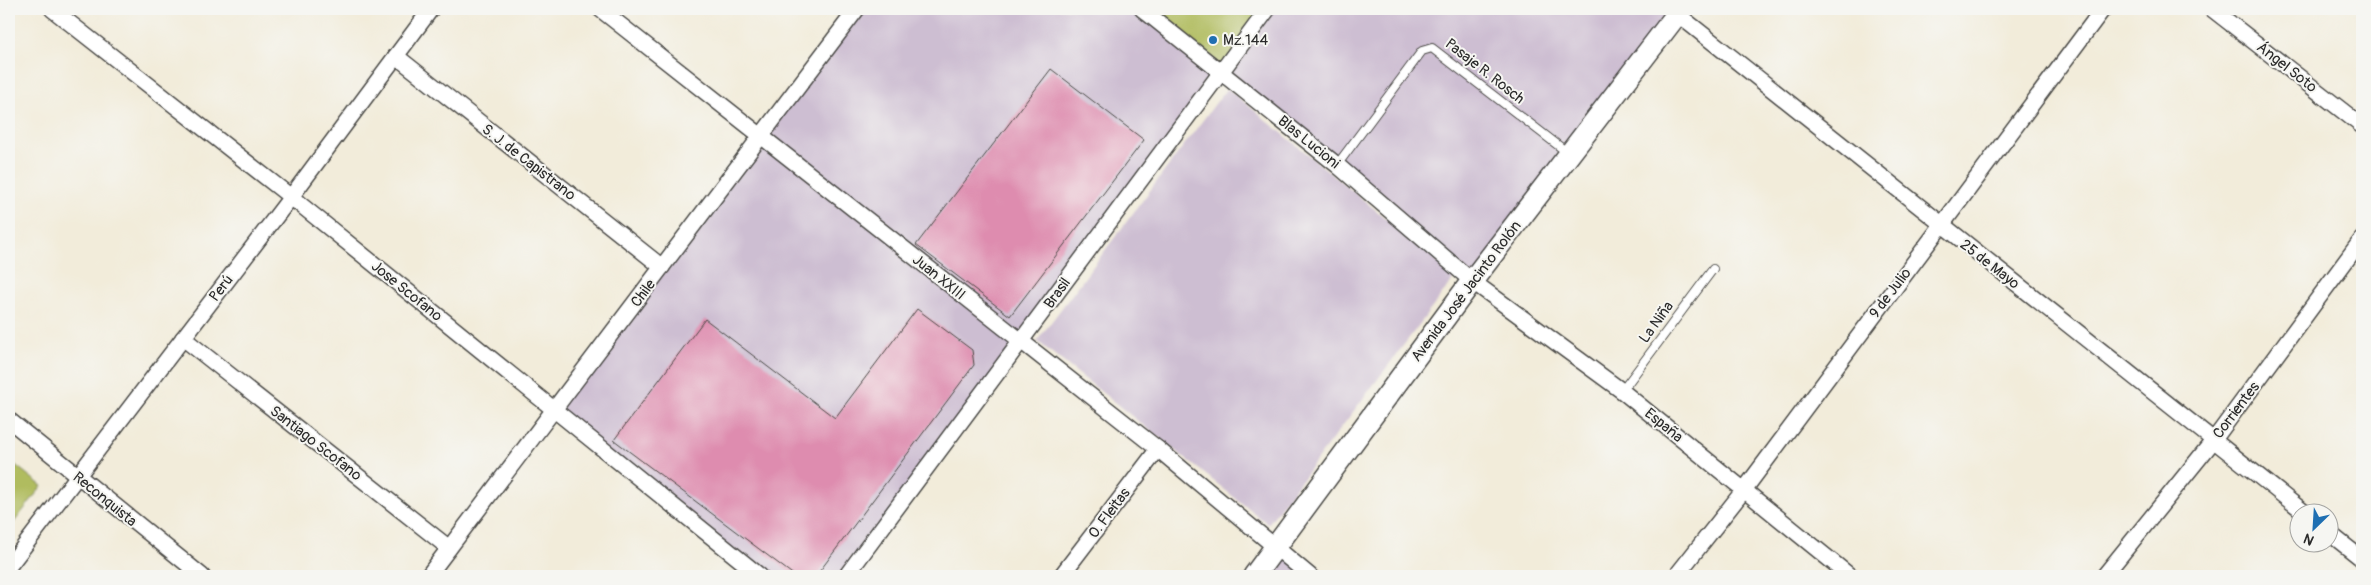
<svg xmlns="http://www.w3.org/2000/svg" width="2371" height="585" viewBox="0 0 2371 585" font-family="Pangolin,sans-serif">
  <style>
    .industrial { fill: #cdbed2 }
    .green { fill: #b0bc5e; stroke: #6e7444 }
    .building { fill: #de8caf }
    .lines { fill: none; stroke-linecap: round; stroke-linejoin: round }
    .lane-casing { stroke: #494845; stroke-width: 10 }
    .street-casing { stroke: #494845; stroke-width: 18 }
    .secondary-casing { stroke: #494845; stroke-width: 24 }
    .lane { stroke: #fff; stroke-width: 8 }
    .street { stroke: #fff; stroke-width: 15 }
    .secondary { stroke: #fff; stroke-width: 21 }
    .poi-dot { fill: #1f6fb2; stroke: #f6f6f2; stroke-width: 2 }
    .labels { text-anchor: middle; stroke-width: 4; stroke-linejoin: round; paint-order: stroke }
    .poi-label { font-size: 15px; fill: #2b2b2b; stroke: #f6f6f2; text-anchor: start }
    .street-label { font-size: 15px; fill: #2b2b2b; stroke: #f6f6f2 }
  </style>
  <rect width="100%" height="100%" fill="#f6f6f2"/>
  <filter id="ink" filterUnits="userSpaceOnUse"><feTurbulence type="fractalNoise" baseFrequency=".02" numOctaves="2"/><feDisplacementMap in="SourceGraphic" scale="10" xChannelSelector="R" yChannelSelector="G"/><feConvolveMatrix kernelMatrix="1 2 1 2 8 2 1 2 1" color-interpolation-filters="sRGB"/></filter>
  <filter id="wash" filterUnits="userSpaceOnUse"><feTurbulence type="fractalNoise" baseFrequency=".0096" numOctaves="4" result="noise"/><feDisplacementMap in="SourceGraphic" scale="20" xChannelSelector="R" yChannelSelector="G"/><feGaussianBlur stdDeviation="1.12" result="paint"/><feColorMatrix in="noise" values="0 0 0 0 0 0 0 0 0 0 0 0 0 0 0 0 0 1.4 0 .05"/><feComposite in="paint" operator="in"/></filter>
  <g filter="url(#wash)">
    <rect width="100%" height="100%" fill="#f2ecda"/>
    <g class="industrial">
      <polygon points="857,9 1670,9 1472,281 1220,71 844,576 760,576 554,410"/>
      <polygon points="1227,88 1456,276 1268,524 1037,341"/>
      <polygon points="1275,548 1310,576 1254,576"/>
    </g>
    <g class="green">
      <polygon points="1142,9 1268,9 1220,71"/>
      <polygon points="9,460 42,486 9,529"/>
    </g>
    <g id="blocks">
      <g class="building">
        <polygon points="1051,69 1144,140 1010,316 916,245"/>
        <polygon points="917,309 972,350 974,365 816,576 795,576 614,440 705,319 835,418"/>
      </g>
    </g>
  </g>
  <g filter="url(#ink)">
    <use href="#blocks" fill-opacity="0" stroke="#494845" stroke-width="1"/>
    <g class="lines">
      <g class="lane-casing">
        <g id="lane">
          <polyline points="1337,165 1422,51 1432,48 1568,153"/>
          <polyline points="1622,391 1713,269"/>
        </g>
      </g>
      <g class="street-casing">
        <g id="street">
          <polyline points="52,9 291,197 760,576"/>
          <polyline points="600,9 1158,449 1310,576"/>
          <polyline points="1142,9 1337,165 1472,281 1622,391 1850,576"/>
          <polyline points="1671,9 2304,512"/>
          <polyline points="2212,9 2362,126"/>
          <polyline points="396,56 662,267"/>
          <polyline points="183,338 449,548"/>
          <polyline points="9,420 202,576"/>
          <polyline points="2328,532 2362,559"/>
          <polyline points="9,566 291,197 431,9"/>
          <polyline points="428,576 857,9"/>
          <polyline points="846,576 1268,9"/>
          <polyline points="1061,576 1158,449"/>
          <polyline points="1676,576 1744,490 2103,9"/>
          <polyline points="2104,576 2213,441 2362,239"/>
        </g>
      </g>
      <g class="secondary-casing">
        <polyline id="secondary" points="1254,576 1472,281 1681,9"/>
      </g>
      <use href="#lane" class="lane"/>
      <use href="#street" class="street"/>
      <use href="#secondary" class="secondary"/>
    </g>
  </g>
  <circle class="poi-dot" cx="1213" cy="40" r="5"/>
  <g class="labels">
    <g class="poi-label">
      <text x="1223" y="45">Mz.144</text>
    </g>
    <g class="street-label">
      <text transform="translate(2287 67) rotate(38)" y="5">Ángel Soto</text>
      <text transform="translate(1485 71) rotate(38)" y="5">Pasaje R. Rosch</text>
      <text transform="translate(1309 142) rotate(39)" y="5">Blas Lucioni</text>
      <text transform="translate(529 162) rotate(38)" y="5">S. J. de Capistrano</text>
      <text transform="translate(1990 264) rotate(38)" y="5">25 de Mayo</text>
      <text transform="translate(939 277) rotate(39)" y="5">Juan XXIII</text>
      <text transform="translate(221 288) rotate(-53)" y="5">Perú</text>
      <text transform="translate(407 291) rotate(39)" y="5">Jose Scofano</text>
      <text transform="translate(1466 291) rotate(-53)" y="5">Avenida José Jacinto Rolón</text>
      <text transform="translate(643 293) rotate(-53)" y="5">Chile</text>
      <text transform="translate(1057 293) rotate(-54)" y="5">Brasil</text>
      <text transform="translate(1890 293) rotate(-53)" y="5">9 de Julio</text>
      <text transform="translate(1656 322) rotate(-54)" y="5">La Niña</text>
      <text transform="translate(2236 410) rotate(-53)" y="5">Corrientes</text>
      <text transform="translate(1664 425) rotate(39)" y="5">España</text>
      <text transform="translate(316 443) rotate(38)" y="5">Santiago Scofano</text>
      <text transform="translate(105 499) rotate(39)" y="5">Reconquista</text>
      <text transform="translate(1109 513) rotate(-53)" y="5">O. Fleitas</text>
    </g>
  </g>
  <rect width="2371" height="585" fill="none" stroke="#f6f6f2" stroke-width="30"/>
  <g transform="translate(2314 528) rotate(205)"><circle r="24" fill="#f6f6f2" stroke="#a5a5a2"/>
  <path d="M0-4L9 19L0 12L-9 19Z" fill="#1f6fb2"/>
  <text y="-8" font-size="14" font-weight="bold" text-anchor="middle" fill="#2b2b2b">N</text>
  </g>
</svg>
